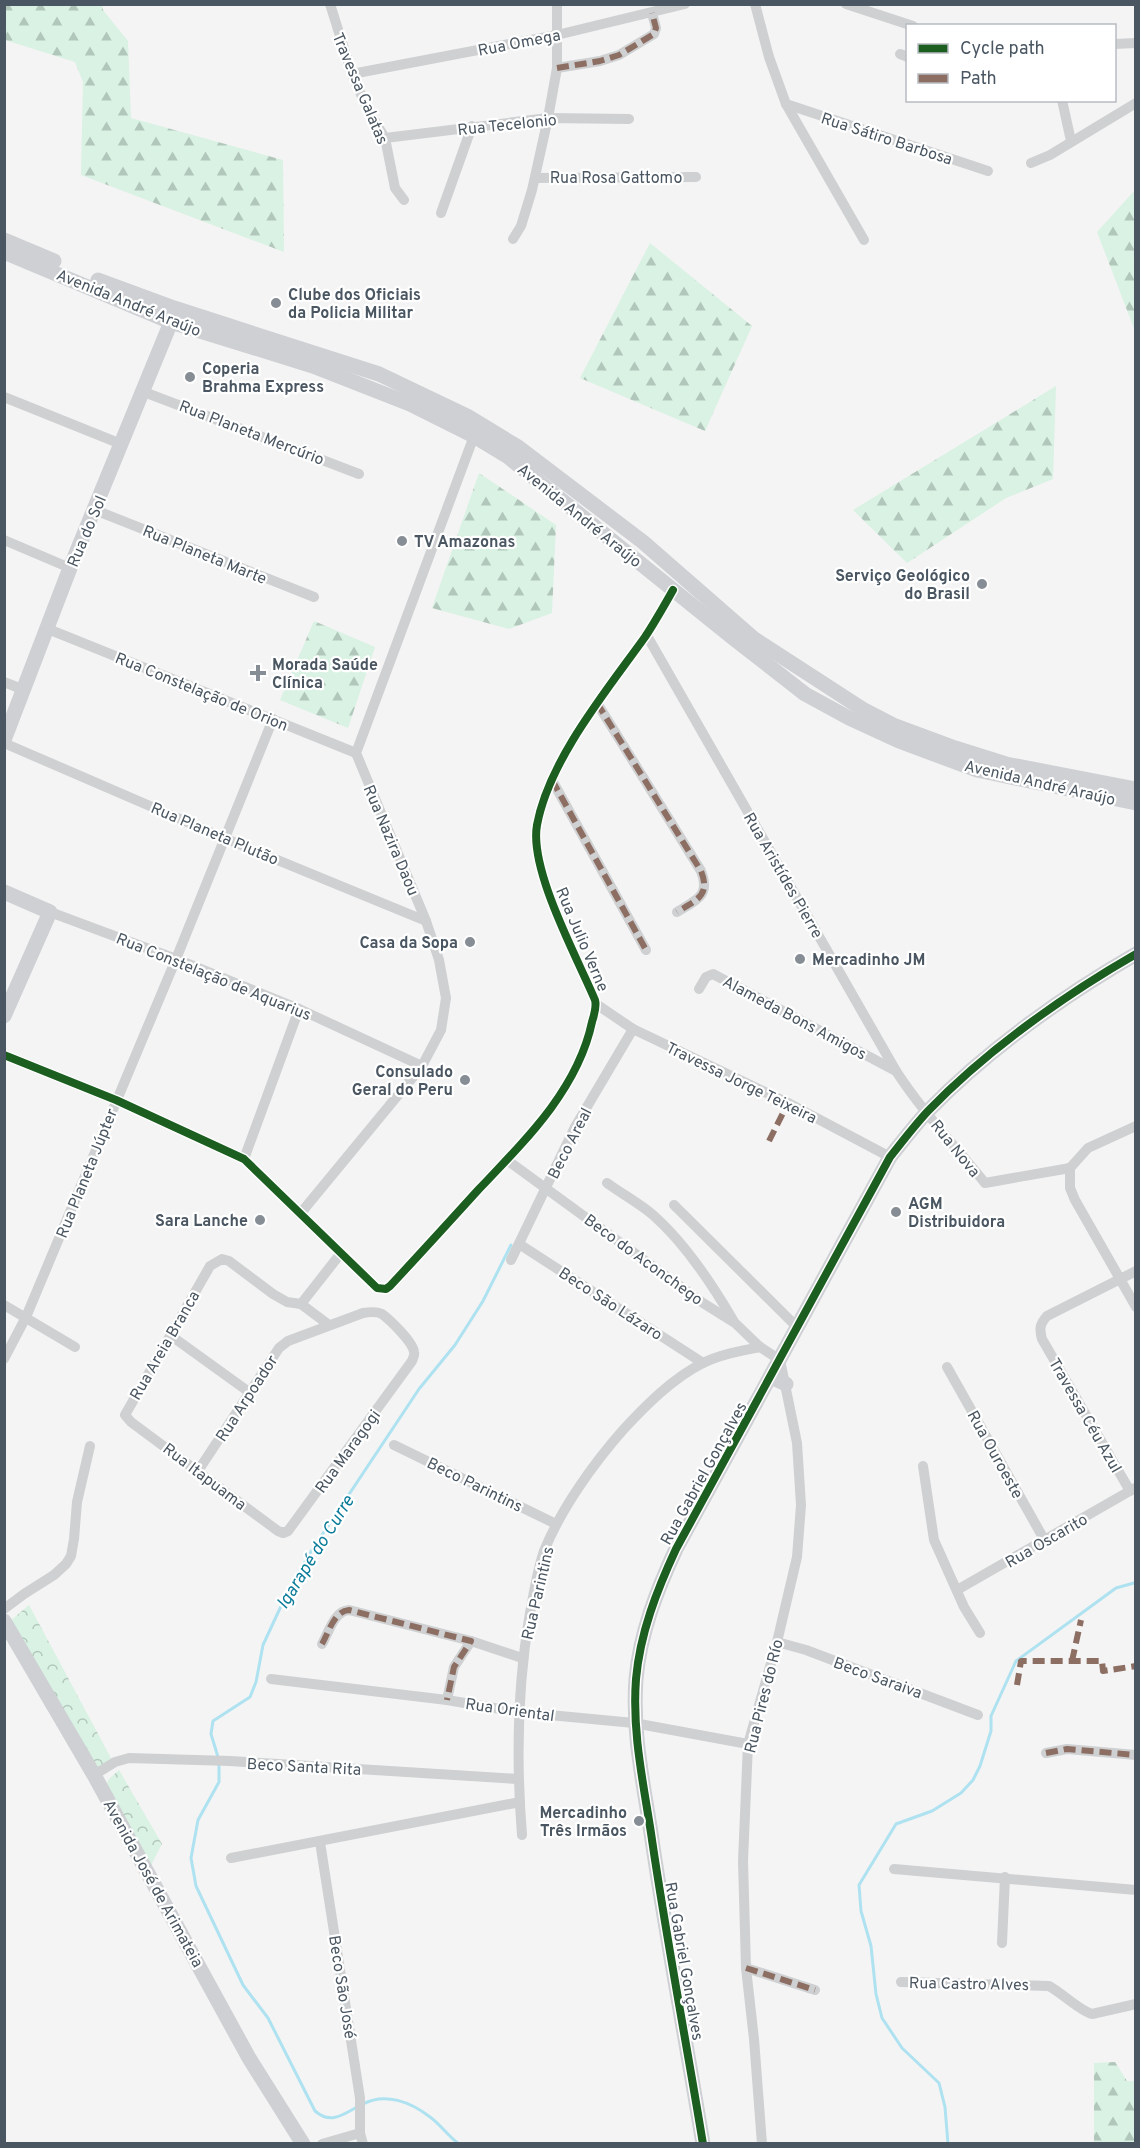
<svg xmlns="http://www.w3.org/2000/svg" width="1140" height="2148" viewBox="0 0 1140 2148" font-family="Overpass,sans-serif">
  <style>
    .forest { fill: url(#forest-firs) }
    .park { fill: url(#park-crowns) }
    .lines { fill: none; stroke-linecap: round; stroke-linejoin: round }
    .stream { stroke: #aee2f0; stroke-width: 3 }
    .street { stroke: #ced0d2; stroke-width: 10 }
    .secondary { stroke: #ced0d4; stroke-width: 15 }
    .quiet { stroke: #8d6e63; stroke-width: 6; stroke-dasharray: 12 6; stroke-linecap: butt }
    .cycleway-casing { stroke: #fff; stroke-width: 11 }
    .cycleway { stroke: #1b5e20; stroke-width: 8 }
    .poi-dot { fill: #868d94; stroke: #fff; stroke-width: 2 }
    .labels { text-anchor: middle; stroke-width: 4.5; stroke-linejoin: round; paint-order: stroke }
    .street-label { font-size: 16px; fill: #4a5661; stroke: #fff }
    .poi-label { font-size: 16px; font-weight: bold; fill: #4a5661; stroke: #fff; text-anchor: start }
    .water-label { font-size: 18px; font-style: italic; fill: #0c7c9b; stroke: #fff }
  </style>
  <defs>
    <pattern id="forest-firs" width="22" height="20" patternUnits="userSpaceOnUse" patternTransform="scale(1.5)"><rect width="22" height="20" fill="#d9f2e3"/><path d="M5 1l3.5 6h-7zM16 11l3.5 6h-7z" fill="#b2c7bb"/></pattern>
    <pattern id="park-crowns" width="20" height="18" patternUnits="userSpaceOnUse" patternTransform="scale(1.5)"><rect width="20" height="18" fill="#d9f2e3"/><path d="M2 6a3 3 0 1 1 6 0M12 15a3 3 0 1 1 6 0" fill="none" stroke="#b2c7bb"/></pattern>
  </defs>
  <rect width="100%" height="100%" fill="#f4f4f4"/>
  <g class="forest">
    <polygon points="4,5 102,5 103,10 128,41 131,118 283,160 284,252 81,175 83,82 75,62 5,40"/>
    <polygon points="1135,190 1136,330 1135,331 1097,232"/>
    <polygon points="650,243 752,326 705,431 580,378"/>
    <polygon points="1056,386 1053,479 1006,498 907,563 853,510"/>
    <polygon points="479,473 556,525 552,613 509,629 432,608"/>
    <polygon points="314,621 375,647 348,728 280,700"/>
    <polygon points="1115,2062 1127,2081 1135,2081 1135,2143 1094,2143 1094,2063"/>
  </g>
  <g class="park">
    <polygon points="29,1605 112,1760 95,1769 9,1622"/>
    <polygon points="119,1770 162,1844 151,1865 106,1785 109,1779"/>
  </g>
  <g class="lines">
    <g class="stream">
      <polyline points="218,1757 211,1734 213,1721 250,1697 256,1682 263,1645 288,1591 312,1550 419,1389 455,1345 483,1301 511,1245"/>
      <path d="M 219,1763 L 219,1782 L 198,1820 L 191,1858 L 196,1886 L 243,1985 L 268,2018 L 315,2111 C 330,2124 341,2116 357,2107"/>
      <path d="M 363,2104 C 385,2092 411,2102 430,2117 C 441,2125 448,2136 459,2144"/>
      <polyline points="948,2144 945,2107 939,2083 902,2048 882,2018 876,1994 871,1946 861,1911 859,1885 896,1824 932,1811 961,1793 973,1780 980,1766 991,1731 991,1716 1016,1661 1116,1588 1134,1583"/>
    </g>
    <g class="street">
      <polyline points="330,4 352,74 367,108 385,138 395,188 404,200"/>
      <polyline points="755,4 769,57 786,104 864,240"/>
      <polyline points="846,4 913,26"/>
      <polyline points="1114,44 1136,43"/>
      <polyline points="900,54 908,57"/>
      <polyline points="557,68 600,61 619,55 654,34 656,28 652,13"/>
      <polyline points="352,74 557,35 685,4"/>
      <polyline points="1062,100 1071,141"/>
      <polyline points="786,104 988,171"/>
      <polyline points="385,138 548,118 629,119"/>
      <polyline points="1031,163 1050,155 1136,103"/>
      <polyline points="535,178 696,177"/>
      <polyline points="441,213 472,126"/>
      <polyline points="513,239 521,226 532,190 548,118 557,68 557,4"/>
      <polyline points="144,392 359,474"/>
      <polyline points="4,397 121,444"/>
      <polyline points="95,510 314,597"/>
      <polyline points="4,540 70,568"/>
      <polyline points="48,629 356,753"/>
      <path d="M 646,634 L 896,1071 C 922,1111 955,1146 985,1183 L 1070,1168"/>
      <polyline points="4,682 24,690"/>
      <path d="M 597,703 L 701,871 C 711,896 696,900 677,912"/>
      <polyline points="4,743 224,838 426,921"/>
      <polyline points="552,780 646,950"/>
      <polyline points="50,912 176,959 299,1009 422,1066"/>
      <polyline points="699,989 706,977 713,974 896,1071"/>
      <polyline points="596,1004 633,1029 788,1103 890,1157"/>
      <path d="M 4,1055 L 116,1100 L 244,1159 L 377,1288 L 386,1289 L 390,1286 C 420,1254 449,1222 479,1189 C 525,1141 578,1089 592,1022 C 594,1015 597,1007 595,1000 C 577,957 529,870 537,825 C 549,760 607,690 645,637 C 655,622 664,606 673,590"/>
      <polyline points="244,1159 299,1009"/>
      <polyline points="507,1160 703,1303 735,1323 760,1347 780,1360 797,1443 801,1505 797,1557 777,1642 748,1744 743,1861 746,1968 754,2039 762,2144"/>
      <polyline points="1070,1168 1070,1188 1075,1200 1136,1307"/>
      <polyline points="1070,1168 1088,1148 1136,1126"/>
      <path d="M 607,1183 C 622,1194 639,1203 653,1215 C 685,1243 712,1284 733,1320"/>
      <polyline points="674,1205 797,1327"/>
      <polyline points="300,1214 422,1066 441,1030 446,998 439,960 426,921 356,753 474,436"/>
      <polyline points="519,1244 703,1363"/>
      <polyline points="511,1260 575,1127 633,1029"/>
      <polyline points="301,1304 341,1253"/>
      <polyline points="4,1305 75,1347"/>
      <polyline points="170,1335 249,1392"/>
      <polyline points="4,1359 26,1317 176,959 273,719"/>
      <polyline points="947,1367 1045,1541"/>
      <polyline points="394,1445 556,1524"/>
      <polyline points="923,1466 934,1540 964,1607 980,1633"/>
      <path d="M 198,1471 L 279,1348 L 288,1341 L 363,1313 C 369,1312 376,1311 382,1314 C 390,1320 413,1342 414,1352 C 415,1355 413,1358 412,1361 L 288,1531 L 283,1533 L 278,1531 L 131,1422 L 125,1415 L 210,1266 L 222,1259 L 229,1261 L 273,1294 L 287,1302 L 301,1304 L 329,1325"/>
      <path d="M 1130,1491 L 1042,1339 C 1039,1328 1040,1324 1047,1316 L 1136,1271"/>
      <polyline points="957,1590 1135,1488"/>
      <polyline points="4,1609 24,1594 54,1575 66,1564 71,1556 74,1539 77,1502 90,1446"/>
      <polyline points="471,1641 522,1658"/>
      <polyline points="777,1642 806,1650 978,1715"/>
      <path d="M 322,1644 C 329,1632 334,1611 349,1610 L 471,1641 L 454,1667 L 447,1700"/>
      <polyline points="271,1679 447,1700 518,1712 634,1723 748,1744"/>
      <polyline points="1046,1753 1067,1749 1136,1755"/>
      <polyline points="94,1775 115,1762 129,1758 230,1761 518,1779"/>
      <path d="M 522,1835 C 516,1760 517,1687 530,1613 C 534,1593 537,1571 544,1551 C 561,1509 593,1464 623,1430 C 646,1405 673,1378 703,1363 C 721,1354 741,1351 760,1347"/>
      <polyline points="320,1842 360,2098 360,2133 363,2144"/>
      <polyline points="231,1858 520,1802"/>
      <polyline points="894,1869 1136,1890"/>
      <polyline points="1002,1943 1005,1877"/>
      <polyline points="746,1968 815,1990"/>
      <path d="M 901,1982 L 1049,1986 C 1062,1993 1080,2011 1092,2014 L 1136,2004"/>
      <polyline points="322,2144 360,2133"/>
    </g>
    <g class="secondary">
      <polyline points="4,240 54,261"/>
      <polyline points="4,252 171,322 313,366 410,404 474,436 507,456 733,638 805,694 849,718 899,741 977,770 1136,803"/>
      <polyline points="98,280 174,308 379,374 467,416 518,447 643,542 753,638 864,710 893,725 955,748 1006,764 1136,789"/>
      <polyline points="4,740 70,568 171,322"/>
      <polyline points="4,892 50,912 4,1016"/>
      <polyline points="771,1377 786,1384"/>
      <polyline points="4,1621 94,1775 249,2058 303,2144"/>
      <path d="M 703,2144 C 686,2040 666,1937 651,1833 C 643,1781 632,1732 636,1679 C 640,1633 657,1590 676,1549 L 890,1157 C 902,1142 914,1126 928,1111 C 986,1051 1063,996 1136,954"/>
    </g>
    <g class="quiet">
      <polyline points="557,68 600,61 619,55 654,34 656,28 652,13"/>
      <path d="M 597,703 L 701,871 C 711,896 696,900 677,912"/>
      <polyline points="552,780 646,950"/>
      <polyline points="769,1141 788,1103"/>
      <path d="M 322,1644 C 329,1632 334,1611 349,1610 L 471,1641 L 454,1667 L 447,1700"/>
      <polyline points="1072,1661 1081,1620"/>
      <polyline points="1017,1685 1021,1661 1102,1661 1103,1671 1136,1666"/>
      <polyline points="1046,1753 1067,1749 1136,1755"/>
      <polyline points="746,1968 815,1990"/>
    </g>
    <g class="cycleway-casing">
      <g id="cycleway">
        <path d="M 4,1055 L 116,1100 L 244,1159 L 377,1288 L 386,1289 L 390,1286 C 420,1254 449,1222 479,1189 C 525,1141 578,1089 592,1022 C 594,1015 597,1007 595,1000 C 577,957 529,870 537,825 C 549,760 607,690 645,637 C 655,622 664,606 673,590"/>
        <path d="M 703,2144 C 686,2040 666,1937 651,1833 C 643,1781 632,1732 636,1679 C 640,1633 657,1590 676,1549 L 890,1157 C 902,1142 914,1126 928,1111 C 986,1051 1063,996 1136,954"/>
      </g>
    </g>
    <use href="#cycleway" class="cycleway"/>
  </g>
  <g class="poi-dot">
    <circle cx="276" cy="303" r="6"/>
    <circle cx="190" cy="377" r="6"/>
    <circle cx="402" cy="541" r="6"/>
    <circle cx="982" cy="584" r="6"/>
    <path d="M255 664h6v6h6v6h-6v6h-6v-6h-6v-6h6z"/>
    <circle cx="470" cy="942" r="6"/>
    <circle cx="800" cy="959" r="6"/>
    <circle cx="465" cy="1080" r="6"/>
    <circle cx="896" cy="1212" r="6"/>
    <circle cx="260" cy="1220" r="6"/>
    <circle cx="639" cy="1821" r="6"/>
  </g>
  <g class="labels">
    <g class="street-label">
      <text transform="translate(519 42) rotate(-11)" y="6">Rua Omega</text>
      <text transform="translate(361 88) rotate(67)" y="6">Travessa Galatas</text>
      <text transform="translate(507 124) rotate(-6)" y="6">Rua Tecelonio</text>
      <text transform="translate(887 138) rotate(18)" y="6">Rua Sátiro Barbosa</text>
      <text x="616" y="183">Rua Rosa Gattomo</text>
      <text transform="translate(129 302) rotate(22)" y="6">Avenida André Araújo</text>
      <text transform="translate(252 432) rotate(21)" y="6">Rua Planeta Mercúrio</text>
      <text transform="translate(580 515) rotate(39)" y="6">Avenida André Araújo</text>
      <text transform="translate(86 531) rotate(-67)" y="6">Rua do Sol</text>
      <text transform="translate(205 554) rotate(22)" y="6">Rua Planeta Marte</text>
      <text transform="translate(202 691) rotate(22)" y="6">Rua Constelação de Orion</text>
      <text transform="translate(1040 782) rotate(13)" y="6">Avenida André Araújo</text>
      <text transform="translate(215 833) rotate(23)" y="6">Rua Planeta Plutão</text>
      <text transform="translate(392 840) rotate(67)" y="6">Rua Nazira Daou</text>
      <text transform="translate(784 875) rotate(60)" y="6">Rua Aristídes Pierre</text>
      <text transform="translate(583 939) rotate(67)" y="6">Rua Julio Verne</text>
      <text transform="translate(214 976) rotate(22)" y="6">Rua Constelação de Aquarius</text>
      <text transform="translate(795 1017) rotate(28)" y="6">Alameda Bons Amigos</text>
      <text transform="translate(742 1082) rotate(26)" y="6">Travessa Jorge Teixeira</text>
      <text transform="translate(569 1143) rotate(-63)" y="6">Beco Areal</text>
      <text transform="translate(956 1148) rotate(51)" y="6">Rua Nova</text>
      <text transform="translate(86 1173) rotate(-68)" y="6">Rua Planeta Júpter</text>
      <text transform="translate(644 1259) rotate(36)" y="6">Beco do Aconchego</text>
      <text transform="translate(611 1303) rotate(33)" y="6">Beco São Lázaro</text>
      <text transform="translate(164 1345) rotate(-60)" y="6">Rua Areia Branca</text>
      <text transform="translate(246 1398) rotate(-57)" y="6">Rua Arpoador</text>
      <text transform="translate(1086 1415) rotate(60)" y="6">Travessa Céu Azul</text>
      <text transform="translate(347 1451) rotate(-54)" y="6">Rua Maragogi</text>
      <text transform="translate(996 1454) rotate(61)" y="6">Rua Ouroeste</text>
      <text transform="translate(703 1473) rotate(-61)" y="6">Rua Gabriel Gonçalves</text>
      <text transform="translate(205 1476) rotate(37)" y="6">Rua Itapuama</text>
      <text transform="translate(475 1484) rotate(26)" y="6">Beco Parintins</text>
      <text transform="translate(1046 1540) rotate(-30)" y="6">Rua Oscarito</text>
      <text transform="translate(537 1593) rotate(-77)" y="6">Rua Parintins</text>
      <text transform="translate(878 1677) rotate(20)" y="6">Beco Saraiva</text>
      <text transform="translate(763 1696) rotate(-76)" y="6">Rua Pires do Río</text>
      <text transform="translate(510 1709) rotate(8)" y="6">Rua Oriental</text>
      <text transform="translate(304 1766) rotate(3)" y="6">Beco Santa Rita</text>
      <text transform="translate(154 1883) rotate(61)" y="6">Avenida José de Arimateia</text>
      <text transform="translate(685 1961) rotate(80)" y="6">Rua Gabriel Gonçalves</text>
      <text transform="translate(969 1983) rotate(1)" y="6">Rua Castro Alves</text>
      <text transform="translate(343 1987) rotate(81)" y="6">Beco São José</text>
    </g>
    <g class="poi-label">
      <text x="288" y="300">Clube dos Oficiais<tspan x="288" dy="18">da Policia Militar</tspan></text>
      <text x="202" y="374">Coperia<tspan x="202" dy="18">Brahma Express</tspan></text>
      <text x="414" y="547">TV Amazonas</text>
      <text x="970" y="581" text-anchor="end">Serviço Geológico<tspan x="970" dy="18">do Brasil</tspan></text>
      <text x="272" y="670">Morada Saúde<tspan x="272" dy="18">Clínica</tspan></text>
      <text x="458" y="948" text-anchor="end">Casa da Sopa</text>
      <text x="812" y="965">Mercadinho JM</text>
      <text x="453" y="1077" text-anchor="end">Consulado<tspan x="453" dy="18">Geral do Peru</tspan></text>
      <text x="908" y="1209">AGM<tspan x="908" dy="18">Distribuidora</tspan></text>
      <text x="248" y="1226" text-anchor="end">Sara Lanche</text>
      <text x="627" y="1818" text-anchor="end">Mercadinho<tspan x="627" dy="18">Três Irmãos</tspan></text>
    </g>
    <g class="water-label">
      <text transform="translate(315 1552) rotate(-58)" y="6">Igarapé do Curre</text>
    </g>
  </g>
  <rect width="1140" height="2148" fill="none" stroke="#4a5661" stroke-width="12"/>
  <rect x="906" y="24" width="210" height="78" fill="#ffffff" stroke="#b7bbc0" stroke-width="1.5"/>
  <rect x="918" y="44" width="30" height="9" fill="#1b5e20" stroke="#b7bbc0" stroke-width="1.5"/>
  <text x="960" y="54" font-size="18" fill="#4a5661">Cycle path</text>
  <rect x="918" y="74" width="30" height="9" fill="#8d6e63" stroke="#b7bbc0" stroke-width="1.5"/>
  <text x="960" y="84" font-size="18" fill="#4a5661">Path</text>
</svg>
